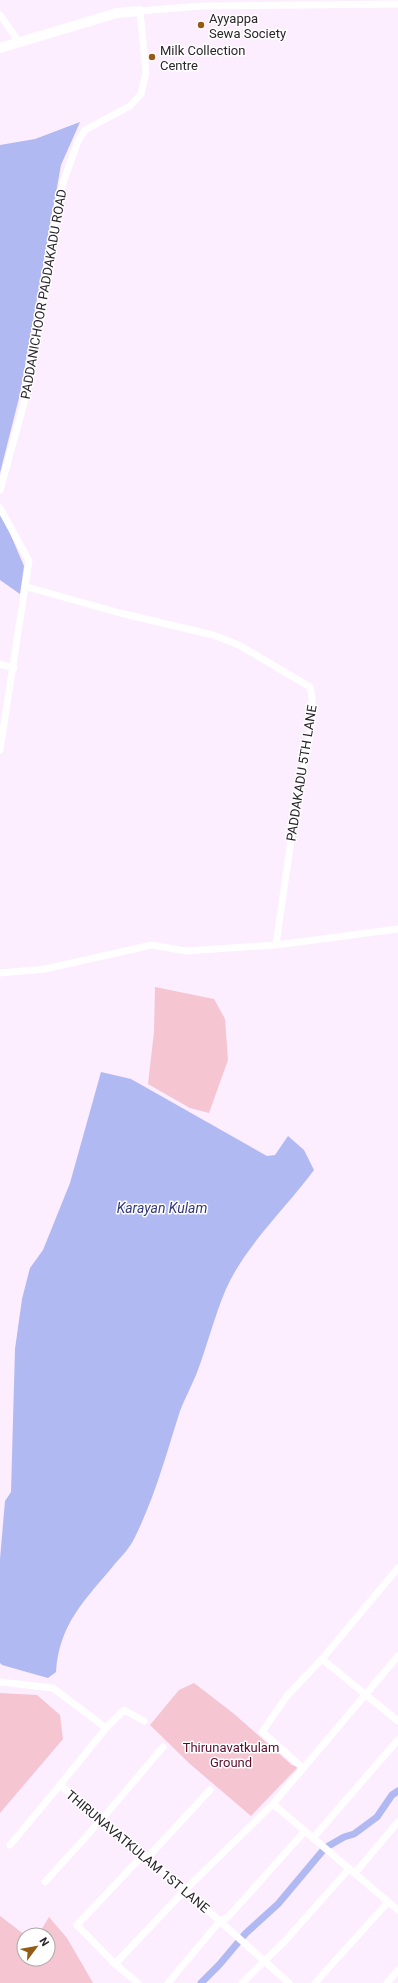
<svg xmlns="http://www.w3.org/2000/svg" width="398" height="1983" viewBox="0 0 398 1983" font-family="Roboto,sans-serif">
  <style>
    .green { fill: #f5c6d1 }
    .water { fill: #b0b9f1 }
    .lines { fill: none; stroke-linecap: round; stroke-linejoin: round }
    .canal { stroke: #b0b9f1; stroke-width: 7 }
    .street { stroke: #fff; stroke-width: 7 }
    .secondary { stroke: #fff; stroke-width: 10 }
    .poi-dot { fill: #935b14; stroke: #fff; stroke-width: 1.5 }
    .labels { text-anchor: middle; stroke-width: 3; stroke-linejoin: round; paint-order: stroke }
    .poi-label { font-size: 13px; fill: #2a242b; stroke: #fff; text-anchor: start }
    .street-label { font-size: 13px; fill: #2a242b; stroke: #fff }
    .park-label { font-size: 13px; fill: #590d2b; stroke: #fff }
    .water-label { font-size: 14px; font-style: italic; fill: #333677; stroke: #fff }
  </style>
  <rect width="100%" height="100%" fill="#fcedff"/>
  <g class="green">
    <polygon points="155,987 214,999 225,1019 228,1060 209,1113 190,1108 148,1084 154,1032"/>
    <polygon points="194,1683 233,1713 292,1765 298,1767 251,1816 190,1764 150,1725 179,1690"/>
    <polygon points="0,1693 37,1695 60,1715 63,1739 0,1813"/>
    <polygon points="0,1916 25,1935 24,1959 48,1959 48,1935 38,1935 49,1917 67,1938 93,1983 0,1983"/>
  </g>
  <g class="water">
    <polygon points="80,122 61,165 20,394 0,473 0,145 35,139"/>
    <polygon points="0,510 24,566 20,594 0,580"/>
    <path d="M 101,1072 L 131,1079 L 267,1156 L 275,1155 L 288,1136 L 304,1150 L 314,1170 C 286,1208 245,1246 226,1289 C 214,1317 207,1347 196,1375 C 191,1387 185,1398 180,1411 C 166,1455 154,1500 133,1541 C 128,1550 120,1558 114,1565 C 85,1600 59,1624 56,1672 L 48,1678 L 2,1665 L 0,1663 L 0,1559 L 5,1501 L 11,1492 L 15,1349 L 22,1299 L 30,1268 L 43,1250 L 70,1183 Z"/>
  </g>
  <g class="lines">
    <polyline class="canal" points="201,1983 219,1965 246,1933 278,1904 325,1848 344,1837 354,1834 377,1817 392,1795 398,1791"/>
    <g class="street">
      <polyline points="0,15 19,42"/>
      <polyline points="0,490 27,392 45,292 55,216 64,180 78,141 85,130 130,106 141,94 146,72 140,11 201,6 398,4"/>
      <polyline points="0,508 29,561 0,750"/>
      <path d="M 27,587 L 120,613 L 213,635 L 239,645 L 310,687 C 318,713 303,767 298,795 C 290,845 283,895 276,945"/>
      <polyline points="0,664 14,668"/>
      <polyline points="0,973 45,969 152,945 186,951 276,945 398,929"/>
      <polyline points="322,1659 398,1721"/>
      <polyline points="0,1682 53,1688 106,1728 60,1785 185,1890 289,1983"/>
      <polyline points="106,1728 124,1710 144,1721"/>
      <polyline points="303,1768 262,1732 287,1696 322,1659 398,1568"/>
      <polyline points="273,1804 398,1910"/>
      <polyline points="313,1838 398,1740"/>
      <polyline points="10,1845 60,1785"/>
      <polyline points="148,1857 210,1790"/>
      <polyline points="355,1873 398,1822"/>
      <polyline points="45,1882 102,1819 163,1747"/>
      <polyline points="115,1964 77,1925 144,1854"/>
      <polyline points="138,1983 115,1964 185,1890 273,1804 398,1656"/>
      <polyline points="168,1983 220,1921 228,1917 305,1831"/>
      <polyline points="242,1983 284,1942 349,1869"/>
      <polyline points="315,1983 388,1902"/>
      <polyline points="387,1983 398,1970"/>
    </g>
    <polyline class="secondary" points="0,48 117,13 140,11"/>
  </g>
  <g class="poi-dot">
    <circle cx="201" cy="25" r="4"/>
    <circle cx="152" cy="57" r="4"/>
  </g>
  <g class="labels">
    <g class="poi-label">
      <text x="209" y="23">Ayyappa<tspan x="209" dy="15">Sewa Society</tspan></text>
      <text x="160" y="55">Milk Collection<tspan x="160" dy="15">Centre</tspan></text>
    </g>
    <g class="street-label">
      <text transform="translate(43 294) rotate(-80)" y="5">PADDANICHOOR PADDAKADU ROAD</text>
      <text transform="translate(301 773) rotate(-81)" y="5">PADDAKADU 5TH LANE</text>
      <text transform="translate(138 1851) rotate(40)" y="5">THIRUNAVATKULAM 1ST LANE</text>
    </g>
    <g class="park-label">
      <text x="231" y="1752">Thirunavatkulam<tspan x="231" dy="15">Ground</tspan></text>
    </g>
    <g class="water-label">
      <text x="162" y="1213">Karayan Kulam</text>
    </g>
  </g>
  <g transform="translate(36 1947) rotate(58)"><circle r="19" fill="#ffffff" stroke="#aaa7aa"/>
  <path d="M0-3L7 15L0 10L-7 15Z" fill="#935b14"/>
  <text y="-6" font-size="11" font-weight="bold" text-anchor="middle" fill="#2a242b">N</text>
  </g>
</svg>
